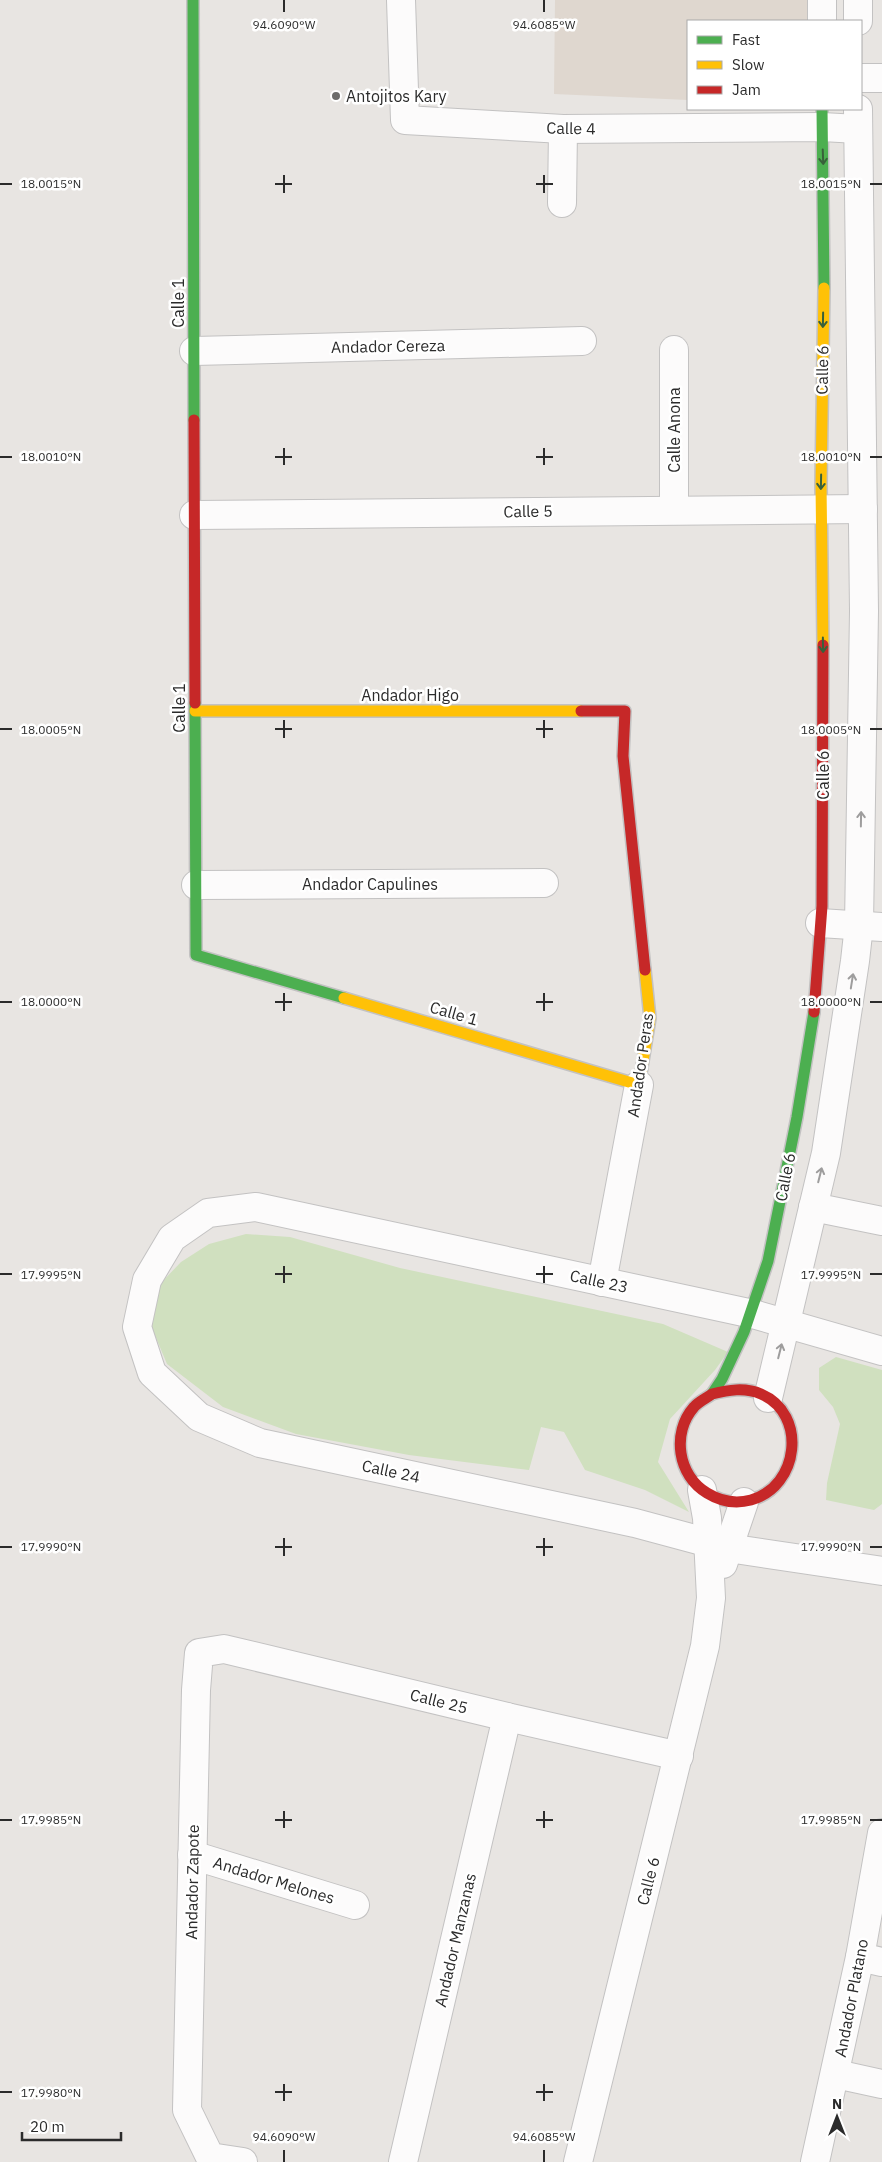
<svg xmlns="http://www.w3.org/2000/svg" width="882" height="2162" viewBox="0 0 882 2162" font-family="'IBM Plex Sans',sans-serif">
  <style>
    .education { fill: #dfd7cf }
    .green { fill: #d0e0bf }
    .lines { fill: none; stroke-linecap: round; stroke-linejoin: round }
    .street-casing { stroke: #c3c2c2; stroke-width: 30 }
    .fast-casing { stroke: #c3c2c2; stroke-width: 14 }
    .slow-casing { stroke: #c3c2c2; stroke-width: 14 }
    .jam-casing { stroke: #c3c2c2; stroke-width: 14 }
    .street { stroke: #fcfbfb; stroke-width: 28 }
    .fast { stroke: #4caf50; stroke-width: 11 }
    .slow { stroke: #ffc107; stroke-width: 11 }
    .jam { stroke: #c62828; stroke-width: 11 }
    .oneway { stroke: #38603a }
    .oneway2 { stroke: #9e9d9d }
    .ticks { fill: none; stroke: #2b2b2b; stroke-width: 2 }
    .poi-dot { fill: #6d6c6b; stroke: #fff; stroke-width: 2 }
    .labels { text-anchor: middle; stroke-width: 5; stroke-linejoin: round; paint-order: stroke }
    .poi-label { font-size: 16px; fill: #2b2b2b; stroke: #fff; text-anchor: start }
    .street-label { font-size: 16px; fill: #2b2b2b; stroke: #fff }
    .ticks-label { font-size: 12px; text-anchor: middle; fill: #2b2b2b; stroke: #fff; stroke-width: 5; stroke-linejoin: round; paint-order: stroke }
  </style>
  <rect width="100%" height="100%" fill="#e8e5e2"/>
  <polygon class="education" points="555,0 812,0 814,21 688,21 688,100 554,94"/>
  <g class="green">
    <polygon points="246,1234 290,1237 400,1268 663,1324 728,1352 715,1370 670,1419 658,1462 689,1512 645,1490 585,1470 564,1432 541,1427 529,1470 409,1455 296,1434 223,1407 167,1364 149,1321 158,1286 181,1262 209,1244"/>
    <polygon points="836,1357 882,1370 882,1504 874,1510 826,1500 827,1483 840,1424 833,1407 819,1390 819,1368"/>
  </g>
  <g class="lines">
    <g class="street-casing">
      <g id="street">
        <polyline points="401,0 405,120 563,129 822,127 858,129"/>
        <polyline points="822,0 822,21"/>
        <polyline points="858,21 858,0"/>
        <polyline points="861,78 882,78"/>
        <polyline points="562,203 563,129"/>
        <polyline points="194,351 582,341"/>
        <polyline points="674,510 674,350"/>
        <polyline points="194,515 863,509"/>
        <polyline points="196,885 544,883"/>
        <polyline points="820,923 882,927"/>
        <polyline points="813,1207 882,1221"/>
        <polyline points="602,1282 639,1085"/>
        <polyline points="882,1351 753,1314 256,1207 208,1213 172,1238 147,1280 137,1327 152,1373 199,1417 260,1443 635,1523 728,1548 882,1571"/>
        <polyline points="768,1398 826,1153 855,961 859,925 864,611 858,109"/>
        <polyline points="723,1564 744,1502"/>
        <polyline points="192,1855 355,1905"/>
        <polyline points="860,1957 882,1962"/>
        <polyline points="836,2074 882,2084"/>
        <polyline points="243,2162 210,2157 187,2110 196,1690 199,1653 224,1649 507,1717 679,1756"/>
        <polyline points="403,2162 507,1717"/>
        <polyline points="578,2162 705,1646 711,1598 707,1518 702,1490"/>
        <polyline points="815,2162 860,1957 882,1833"/>
      </g>
    </g>
    <g class="fast-casing">
      <g id="fast">
        <polyline points="193,0 194,420"/>
        <polyline points="822,109 824,288"/>
        <polyline points="195,703 196,955 344,998"/>
        <polyline points="712,1394 722,1379 744,1332 768,1261 797,1117 814,1012"/>
      </g>
    </g>
    <g class="slow-casing">
      <g id="slow">
        <polyline points="823,645 821,484 824,288"/>
        <polyline points="195,711 581,711"/>
        <polyline points="344,998 639,1085 650,1018 645,970"/>
      </g>
    </g>
    <g class="jam-casing">
      <g id="jam">
        <polyline points="194,420 195,703"/>
        <polyline points="581,711 625,711 623,756 645,970"/>
        <polyline points="814,1012 822,906 823,645"/>
        <path d="M 712,1394 C 728,1390 745,1387 761,1394 C 808,1414 799,1487 751,1500 C 736,1504 720,1501 707,1493 C 678,1476 671,1433 694,1407 C 699,1401 707,1398 712,1394"/>
      </g>
    </g>
    <use href="#street" class="street"/>
    <use href="#fast" class="fast"/>
    <use href="#slow" class="slow"/>
    <use href="#jam" class="jam"/>
  </g>
  <defs><path id="oneway-shaft" d="M-6 0H5M1.5-3L5.5 0L1.5 3" fill="none" stroke-width="1.6" stroke-linecap="round" stroke-linejoin="round" transform="scale(1.25)"/></defs>
  <g class="oneway">
    <use href="#oneway-shaft" transform="translate(823 157) rotate(88)"/>
    <use href="#oneway-shaft" transform="translate(823 320) rotate(91)"/>
    <use href="#oneway-shaft" transform="translate(821 482) rotate(91)"/>
    <use href="#oneway-shaft" transform="translate(823 645) rotate(89)"/>
  </g>
  <g class="oneway2">
    <use href="#oneway-shaft" transform="translate(861 819) rotate(-89)"/>
    <use href="#oneway-shaft" transform="translate(852 981) rotate(-81)"/>
    <use href="#oneway-shaft" transform="translate(820 1175) rotate(-76)"/>
    <use href="#oneway-shaft" transform="translate(780 1351) rotate(-76)"/>
  </g>
  <path class="ticks" d="M 284,0 L 284,12M 544,0 L 544,12M 284,175 L 284,193M 544,175 L 544,193M 0,184 L 12,184M 275,184 L 292,184M 536,184 L 553,184M 870,184 L 882,184M 284,448 L 284,465M 544,448 L 544,465M 0,457 L 12,457M 275,457 L 292,457M 536,457 L 553,457M 870,457 L 882,457M 284,720 L 284,738M 544,720 L 544,738M 0,729 L 12,729M 275,729 L 292,729M 536,729 L 553,729M 870,729 L 882,729M 284,993 L 284,1011M 544,993 L 544,1011M 0,1002 L 12,1002M 275,1002 L 292,1002M 536,1002 L 553,1002M 870,1002 L 882,1002M 284,1266 L 284,1283M 544,1266 L 544,1283M 0,1274 L 12,1274M 275,1274 L 292,1274M 536,1274 L 553,1274M 870,1274 L 882,1274M 284,1538 L 284,1556M 544,1538 L 544,1556M 0,1547 L 12,1547M 275,1547 L 292,1547M 536,1547 L 553,1547M 870,1547 L 882,1547M 284,1811 L 284,1828M 544,1811 L 544,1828M 0,1820 L 12,1820M 275,1820 L 292,1820M 536,1820 L 553,1820M 870,1820 L 882,1820M 284,2084 L 284,2101M 544,2084 L 544,2101M 0,2092 L 12,2092M 275,2092 L 292,2092M 536,2092 L 553,2092M 284,2150 L 284,2162M 544,2150 L 544,2162"/>
  <circle class="poi-dot" cx="336" cy="96" r="5"/>
  <g class="labels">
    <g class="poi-label">
      <text x="346" y="102">Antojitos Kary</text>
    </g>
    <g class="street-label">
      <text transform="translate(571 128) rotate(1)" y="6">Calle 4</text>
      <text transform="translate(178 303) rotate(-90)" y="6">Calle 1</text>
      <text transform="translate(388 346) rotate(-1)" y="6">Andador Cereza</text>
      <text transform="translate(822 370) rotate(-89)" y="6">Calle 6</text>
      <text transform="translate(674 430) rotate(-90)" y="6">Calle Anona</text>
      <text transform="translate(528 511) rotate(-1)" y="6">Calle 5</text>
      <text x="410" y="701">Andador Higo</text>
      <text transform="translate(179 708) rotate(-90)" y="6">Calle 1</text>
      <text transform="translate(823 775) rotate(-90)" y="6">Calle 6</text>
      <text x="370" y="890">Andador Capulines</text>
      <text transform="translate(454 1013) rotate(16)" y="6">Calle 1</text>
      <text transform="translate(640 1065) rotate(-82)" y="6">Andador Peras</text>
      <text transform="translate(785 1177) rotate(-79)" y="6">Calle 6</text>
      <text transform="translate(599 1281) rotate(12)" y="6">Calle 23</text>
      <text transform="translate(391 1471) rotate(12)" y="6">Calle 24</text>
      <text transform="translate(439 1701) rotate(14)" y="6">Calle 25</text>
      <text transform="translate(274 1880) rotate(17)" y="6">Andador Melones</text>
      <text transform="translate(648 1881) rotate(-76)" y="6">Calle 6</text>
      <text transform="translate(192 1882) rotate(-89)" y="6">Andador Zapote</text>
      <text transform="translate(455 1940) rotate(-77)" y="6">Andador Manzanas</text>
      <text transform="translate(851 1998) rotate(-79)" y="6">Andador Platano</text>
    </g>
  </g>
  <g class="ticks-label">
    <text x="284" y="29">94.6090°W</text>
    <text x="544" y="29">94.6085°W</text>
    <text x="51" y="188">18.0015°N</text>
    <text x="831" y="188">18.0015°N</text>
    <text x="51" y="461">18.0010°N</text>
    <text x="831" y="461">18.0010°N</text>
    <text x="51" y="734">18.0005°N</text>
    <text x="831" y="734">18.0005°N</text>
    <text x="51" y="1006">18.0000°N</text>
    <text x="831" y="1006">18.0000°N</text>
    <text x="51" y="1279">17.9995°N</text>
    <text x="831" y="1279">17.9995°N</text>
    <text x="51" y="1551">17.9990°N</text>
    <text x="831" y="1551">17.9990°N</text>
    <text x="51" y="1824">17.9985°N</text>
    <text x="831" y="1824">17.9985°N</text>
    <text x="51" y="2097">17.9980°N</text>
    <text x="284" y="2141">94.6090°W</text>
    <text x="544" y="2141">94.6085°W</text>
  </g>
  <rect x="687" y="20" width="175" height="90" fill="#ffffff" stroke="#aaaaaa"/>
  <rect x="697" y="36" width="25" height="8" fill="#4caf50" stroke="#aaaaaa"/>
  <text x="732" y="45" font-size="15" fill="#2b2b2b">Fast</text>
  <rect x="697" y="61" width="25" height="8" fill="#ffc107" stroke="#aaaaaa"/>
  <text x="732" y="70" font-size="15" fill="#2b2b2b">Slow</text>
  <rect x="697" y="86" width="25" height="8" fill="#c62828" stroke="#aaaaaa"/>
  <text x="732" y="95" font-size="15" fill="#2b2b2b">Jam</text>
  <g transform="translate(837 2117)" stroke="#ffffff" stroke-width="4" paint-order="stroke">
  <path d="M0-4L9 19L0 12L-9 19Z" fill="#2b2b2b"/>
  <text y="-8" font-size="14" font-weight="bold" text-anchor="middle" fill="#2b2b2b">N</text>
  </g>
  <path d="M22 2132v8h99v-8" fill="none" stroke="#2b2b2b" stroke-width="2.5"/>
  <text x="30" y="2132" font-size="15" fill="#2b2b2b" stroke="#ffffff" stroke-width="4" paint-order="stroke">20 m</text>
</svg>
